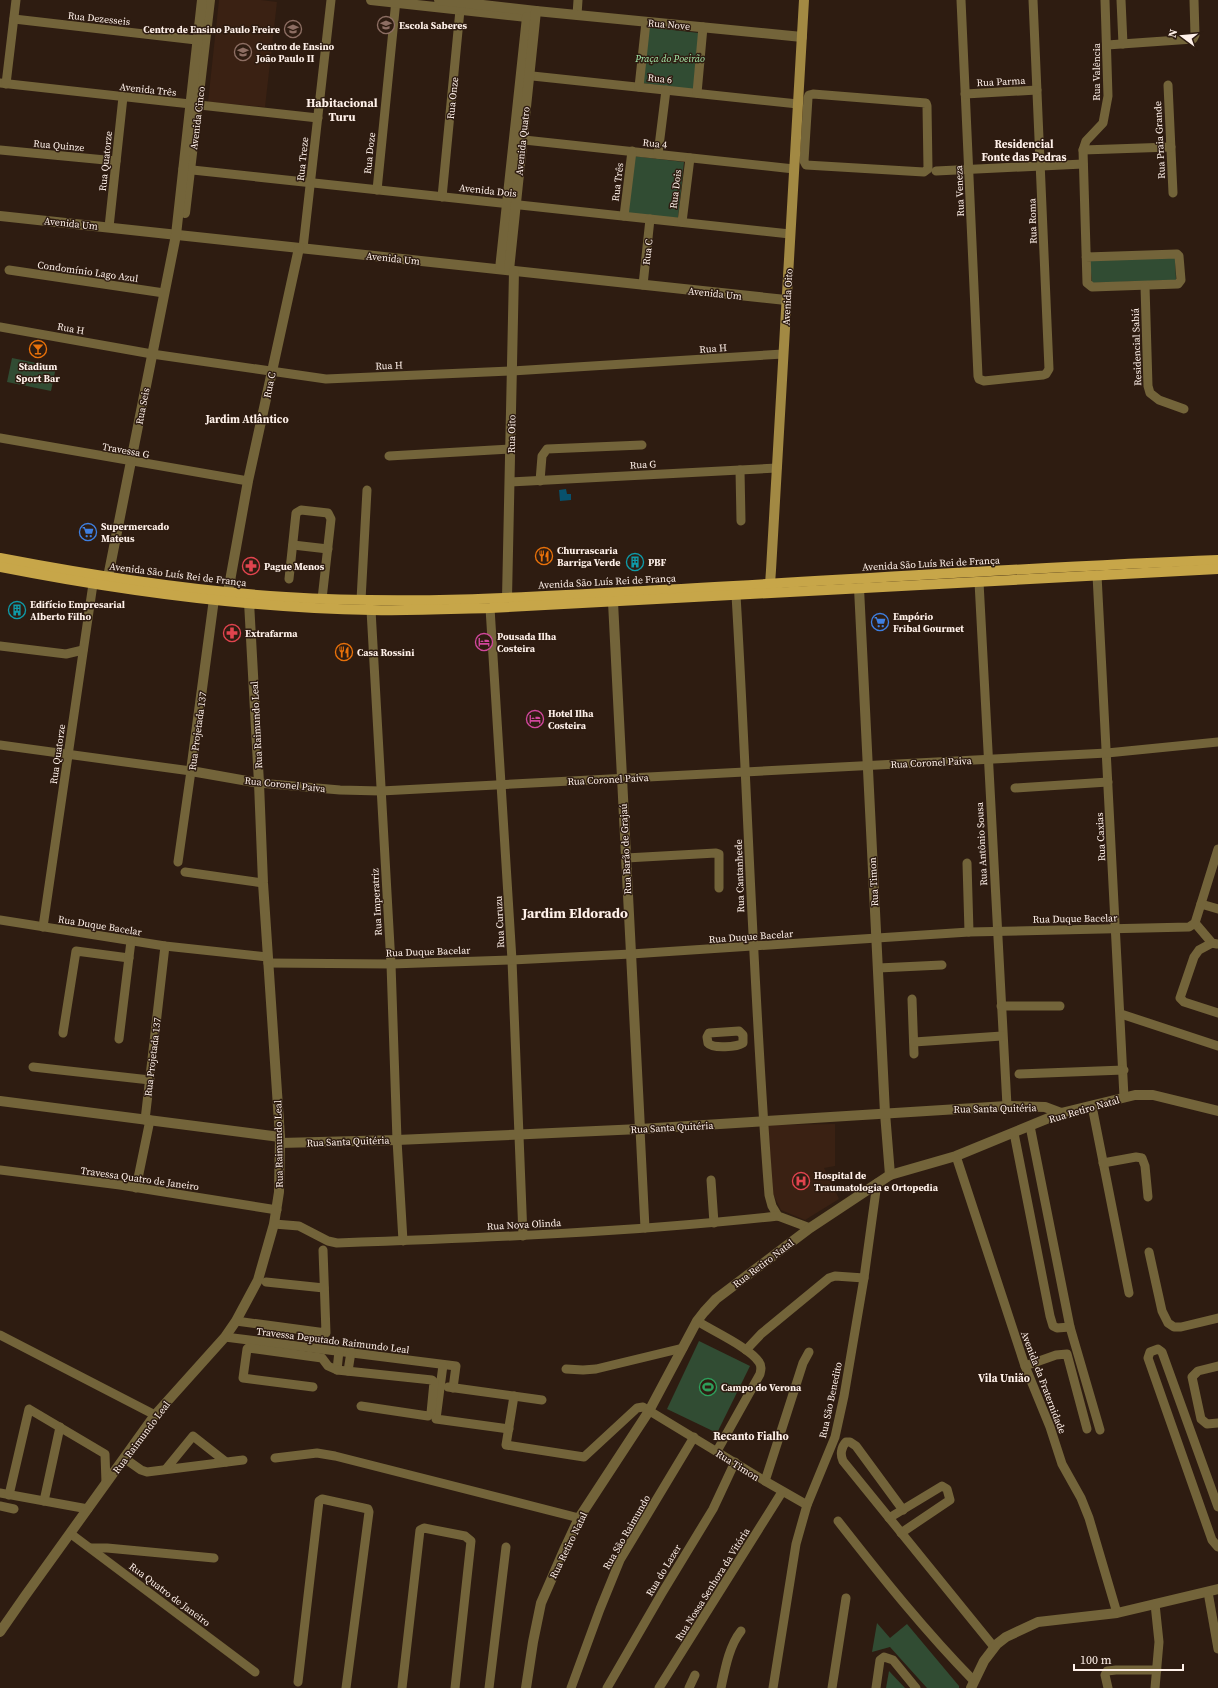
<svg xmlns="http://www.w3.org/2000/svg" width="1218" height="1688" viewBox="0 0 1218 1688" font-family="'Source Serif 4',serif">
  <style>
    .built { fill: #3a2113 }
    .green { fill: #314c33 }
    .water { fill: #08516c }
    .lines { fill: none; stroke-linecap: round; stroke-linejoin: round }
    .minor { stroke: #73643a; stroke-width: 9 }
    .tertiary { stroke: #73643a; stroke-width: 10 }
    .secondary { stroke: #a28943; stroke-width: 10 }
    .primary { stroke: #c7a649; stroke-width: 10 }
    .labels { text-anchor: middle; stroke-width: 3; stroke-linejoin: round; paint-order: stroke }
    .street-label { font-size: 10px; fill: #fff1ea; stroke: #2e1c11 }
    .poi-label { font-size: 10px; font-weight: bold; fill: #fff1ea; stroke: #2e1c11; text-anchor: start }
    .park-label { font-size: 10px; font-style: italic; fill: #a3e6a8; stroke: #2e1c11 }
    .neighbourhood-label { font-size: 11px; font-weight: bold; fill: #fff1ea; stroke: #2e1c11 }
    .quarter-label { font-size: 12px; font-weight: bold; fill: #fff1ea; stroke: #2e1c11 }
    .district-label { font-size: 14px; font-weight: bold; fill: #fff1ea; stroke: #2e1c11 }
  </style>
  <rect width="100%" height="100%" fill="#2e1c11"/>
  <g class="built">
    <polygon points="219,0 261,0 277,2 265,107 208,102"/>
    <polygon points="835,1124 835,1166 824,1168 839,1199 805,1220 781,1210 773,1194 768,1125"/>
  </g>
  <g class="green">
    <polygon points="646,27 699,33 695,90 642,83"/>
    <polygon points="633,156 684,162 678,218 627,214"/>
    <polygon points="1175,256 1176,280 1092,283 1090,260"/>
    <polygon points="12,358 56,367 51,391 7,382"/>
    <polygon points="699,1341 750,1366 717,1433 667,1409"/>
    <polygon points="877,1623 890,1638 907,1624 959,1686 959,1688 927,1688 890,1647 872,1652"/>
    <polygon points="889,1671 905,1688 886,1688"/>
  </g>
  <polygon class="water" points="566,489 567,494 571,494 571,500 560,501 559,490"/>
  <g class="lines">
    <g class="minor">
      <polyline points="961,0 978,376 979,379 984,381 1043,375 1046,374 1049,369 1033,0"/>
      <polyline points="1121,0 1123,44"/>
      <polyline points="577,15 578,0"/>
      <polyline points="14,19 205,41"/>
      <polyline points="1107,45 1193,39 1195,35 1194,0"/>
      <polyline points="523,75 798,104"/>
      <polyline points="0,83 318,118"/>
      <polyline points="6,84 16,0"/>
      <polyline points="1168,85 1173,193"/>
      <polyline points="639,87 646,22"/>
      <polyline points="697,93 703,27"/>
      <polygon points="813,94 926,103 927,106 928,169 924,172 806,165 804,161 808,98 809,95"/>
      <polyline points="965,94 1037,90"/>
      <polyline points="515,139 794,169"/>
      <polyline points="0,150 116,161"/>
      <polyline points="1083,150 1171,147"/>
      <polyline points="658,154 666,90"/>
      <polyline points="183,169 790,234"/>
      <polyline points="936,171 1083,164"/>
      <polyline points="377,190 396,0"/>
      <polyline points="442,197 460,10"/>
      <polyline points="624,216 632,151"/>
      <polyline points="682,222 690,158"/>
      <polyline points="109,227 123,97"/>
      <polyline points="303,248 331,0"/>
      <polyline points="1086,257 1177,254 1179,256 1181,280 1178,284 1092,287 1087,283 1083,150 1086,141 1103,123 1108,96 1105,0"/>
      <polyline points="9,270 164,293"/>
      <polyline points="643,285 650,219"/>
      <polyline points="1145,286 1148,386 1150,393 1159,400 1184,409"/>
      <polyline points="0,327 152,354 326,379 512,371 783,354"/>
      <polyline points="0,438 248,481"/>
      <polyline points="389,456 511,449"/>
      <polyline points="740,470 741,521"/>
      <polyline points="540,481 542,456 547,449 642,445"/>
      <polyline points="510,482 777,468"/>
      <polyline points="293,545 328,549"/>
      <polyline points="1097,575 1124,1097"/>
      <polyline points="289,579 296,513 301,510 328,513 331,519 322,599"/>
      <polyline points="979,582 1007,1106"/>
      <path d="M 736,595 C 748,795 753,995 769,1195 L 772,1206 L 778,1216 L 810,1228"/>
      <polyline points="361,600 367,490"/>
      <polyline points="490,608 512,960 523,1236"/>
      <polyline points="371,610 391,964 397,1140 403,1241"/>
      <polyline points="0,646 66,654 83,650"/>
      <polyline points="0,745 191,771 178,862"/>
      <polyline points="259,783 340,790 381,791 1107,753 1218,742"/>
      <polyline points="1015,788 1108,782"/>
      <polyline points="626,858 716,853 719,854 719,888"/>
      <polyline points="967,863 969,932"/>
      <polyline points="185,872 263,883"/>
      <polyline points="1201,904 1218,909"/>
      <polyline points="0,920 165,946 267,957"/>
      <polyline points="1195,923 1212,943 1217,944"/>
      <polyline points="43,927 93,584"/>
      <polyline points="1212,943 1199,950 1194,957 1180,998 1184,1002 1218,1013"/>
      <polyline points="268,963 391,964 512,960 631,954 969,932 1189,927 1195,923 1218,849"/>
      <polyline points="878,968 942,965"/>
      <polyline points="912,999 914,1054"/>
      <polyline points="1001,1006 1060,1006"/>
      <polyline points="1121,1014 1218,1046"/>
      <path d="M 739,1031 L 743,1035 L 743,1043 C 737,1047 713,1049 708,1043 L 707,1037 L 709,1033 Z"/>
      <polyline points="63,1033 76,951 129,958"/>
      <polyline points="119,1039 131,941"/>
      <polyline points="914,1042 1002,1036"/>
      <polyline points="33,1067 150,1080"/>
      <polyline points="1019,1074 1124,1070"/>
      <polyline points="1092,1106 1129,1293"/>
      <polyline points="145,1120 165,946"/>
      <polyline points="1030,1126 1070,1327 1100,1430"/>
      <polyline points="640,1129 645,1228"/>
      <polyline points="1014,1133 1050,1316 1053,1326 1057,1328 1070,1327"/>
      <polyline points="956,1156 1025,1366 1050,1427 1062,1464 1081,1498 1089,1518 1117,1613"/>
      <polyline points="1103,1163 1136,1157 1142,1158 1145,1166 1148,1197"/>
      <polyline points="0,1170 120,1185 277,1210"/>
      <polyline points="711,1180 714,1223"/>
      <polyline points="136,1188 150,1120"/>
      <path d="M 274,1224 L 299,1226 L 328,1241 L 337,1243 C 484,1238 631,1232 778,1216"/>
      <polyline points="1149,1252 1162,1311 1168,1323 1174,1327 1181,1327 1218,1318"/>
      <polyline points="266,1282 324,1288"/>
      <polyline points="236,1321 326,1333 323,1250"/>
      <path d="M 697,1321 C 713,1331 750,1348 759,1362 C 762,1366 761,1370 760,1374 L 717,1451"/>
      <polyline points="0,1335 155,1415"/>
      <polyline points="225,1337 456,1366 453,1388"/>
      <polyline points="746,1350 761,1334 829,1278 835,1276 864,1278"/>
      <polyline points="443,1365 436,1419 509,1429"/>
      <polyline points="1025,1366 1056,1355 1067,1354 1087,1429"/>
      <polyline points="1218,1366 1198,1371 1192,1377 1201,1419 1207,1424 1218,1423"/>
      <polyline points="566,1369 583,1370 596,1369 683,1348"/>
      <polyline points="337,1370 339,1351"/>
      <polyline points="348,1371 351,1352"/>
      <polyline points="313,1387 243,1378 247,1349 248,1348 322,1358 328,1366 337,1370 432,1380 434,1382 431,1413 428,1416 361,1406"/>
      <polyline points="448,1387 542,1400"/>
      <polyline points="514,1396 506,1445 584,1457 637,1408 643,1407 765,1481 807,1505"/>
      <polyline points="124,1458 141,1470 147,1472 243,1460"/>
      <polyline points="275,1458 317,1453 335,1456 579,1518"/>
      <polyline points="166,1469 193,1436 226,1462"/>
      <polyline points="765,1481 803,1363 809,1352"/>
      <polyline points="0,1493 88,1509"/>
      <polyline points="9,1495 29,1409 105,1454 106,1483"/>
      <polyline points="44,1501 60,1427"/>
      <polyline points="0,1506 14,1509"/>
      <polyline points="1218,1507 1162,1352 1158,1349 1150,1352 1148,1358 1212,1540 1218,1547"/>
      <path d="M 903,1510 L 856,1446 L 850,1442 L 846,1442 C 841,1447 840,1455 843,1461 L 994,1647"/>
      <polyline points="889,1518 942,1486 947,1489 950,1500 901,1533"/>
      <path d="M 838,1521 C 881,1576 925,1631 974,1681"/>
      <polyline points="71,1534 255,1672"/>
      <polyline points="91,1548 107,1548 214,1558"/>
      <polyline points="1208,1592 1218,1649"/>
      <polyline points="298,1682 319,1501 322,1499 368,1509 369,1512 346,1688"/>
      <polyline points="402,1688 420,1530 424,1528 465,1536 471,1541 455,1688"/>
      <polyline points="489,1688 506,1547"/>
      <polyline points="571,1688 600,1609 620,1560 694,1437"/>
      <polyline points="607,1688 662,1593 713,1509 735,1462"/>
      <polyline points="659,1688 782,1492"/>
      <polyline points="689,1688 695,1675"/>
      <path d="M 721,1688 C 725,1669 729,1646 741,1631"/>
      <polyline points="773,1688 796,1544 807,1505 835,1437 844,1396 864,1278 877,1183"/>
      <polyline points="832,1688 846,1598"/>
      <polyline points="876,1688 880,1660 884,1657 893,1660 916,1688"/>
      <polyline points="1108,1688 1105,1675 1107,1671 1116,1670 1157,1670"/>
      <polyline points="1155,1688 1159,1642 1155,1604"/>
    </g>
    <g class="tertiary">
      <polyline points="371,0 527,17"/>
      <polyline points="439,0 536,11 802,37"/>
      <polyline points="185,213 210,0"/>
      <polyline points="0,216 786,300"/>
      <polyline points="500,269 527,17"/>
      <polyline points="509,270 536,11"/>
      <polyline points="108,577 176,235 202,0"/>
      <polyline points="859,588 885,1113 890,1175"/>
      <polyline points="228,592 248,481 299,248"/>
      <polyline points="507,598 514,271"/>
      <polyline points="214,599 191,771 259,783"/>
      <polyline points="613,602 640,1129"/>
      <polyline points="0,1101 280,1137"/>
      <polyline points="280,1143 397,1140 640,1129 1007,1106 1045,1107 1061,1113"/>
      <polyline points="0,1632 25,1596 155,1415 225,1337 236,1321 258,1280 274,1224 279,1192 280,1137 263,883 259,783 249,602 245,597"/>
      <polyline points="526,1688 533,1642 541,1603 565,1548 579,1518 649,1411 697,1321 704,1312 716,1299 810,1228 890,1175 956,1156 1061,1113 1135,1095 1153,1095 1218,1111"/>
      <polyline points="971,1688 984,1661 997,1644 1006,1637 1038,1622 1117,1613 1218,1589"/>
    </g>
    <polyline class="secondary" points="773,591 770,584 771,570 804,0"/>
    <g class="primary">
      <path d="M 0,558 C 94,576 190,591 286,597 C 411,605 535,597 660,590 C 846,580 1032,567 1218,560"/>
      <path d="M 0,567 C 122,591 248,608 372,610 C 412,611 451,609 490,608 L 1218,569"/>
    </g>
  </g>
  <defs>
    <g id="school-ring" transform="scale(0.9)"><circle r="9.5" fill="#2e1c11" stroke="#8d6e63" stroke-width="1.5"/><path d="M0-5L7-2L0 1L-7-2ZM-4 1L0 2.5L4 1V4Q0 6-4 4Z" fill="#8d6e63"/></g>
    <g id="bar-ring" transform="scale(0.9)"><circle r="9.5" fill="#2e1c11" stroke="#e8710a" stroke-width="1.5"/><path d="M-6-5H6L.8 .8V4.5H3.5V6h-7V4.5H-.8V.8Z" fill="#e8710a"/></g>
    <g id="supermarket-ring" transform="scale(0.9)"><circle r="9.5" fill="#2e1c11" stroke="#3f7fe0" stroke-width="1.5"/><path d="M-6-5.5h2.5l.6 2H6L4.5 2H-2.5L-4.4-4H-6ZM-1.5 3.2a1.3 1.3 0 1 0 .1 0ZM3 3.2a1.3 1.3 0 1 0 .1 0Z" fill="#3f7fe0"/></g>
    <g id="restaurant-ring" transform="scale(0.9)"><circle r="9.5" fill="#2e1c11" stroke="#e8710a" stroke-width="1.5"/><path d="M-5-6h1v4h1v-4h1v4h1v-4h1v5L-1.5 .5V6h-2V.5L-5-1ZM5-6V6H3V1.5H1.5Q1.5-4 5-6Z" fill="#e8710a"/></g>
    <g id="building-ring" transform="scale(0.9)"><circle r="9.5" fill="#2e1c11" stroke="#0f9aa8" stroke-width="1.5"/><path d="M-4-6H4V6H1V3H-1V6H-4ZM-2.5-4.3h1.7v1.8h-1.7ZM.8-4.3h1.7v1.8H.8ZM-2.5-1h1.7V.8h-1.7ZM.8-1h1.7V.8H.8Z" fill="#0f9aa8"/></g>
    <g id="pharmacy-ring" transform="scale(0.9)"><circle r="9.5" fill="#2e1c11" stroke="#e0444e" stroke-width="1.5"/><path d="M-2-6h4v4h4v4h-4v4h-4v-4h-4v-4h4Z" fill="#e0444e"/></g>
    <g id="hotel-ring" transform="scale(0.9)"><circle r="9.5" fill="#2e1c11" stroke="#d1479c" stroke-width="1.5"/><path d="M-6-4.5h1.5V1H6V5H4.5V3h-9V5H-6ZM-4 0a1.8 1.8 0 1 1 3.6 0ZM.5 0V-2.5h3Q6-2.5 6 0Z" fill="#d1479c"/></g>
    <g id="hospital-ring" transform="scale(0.9)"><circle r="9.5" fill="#2e1c11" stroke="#e0444e" stroke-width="1.5"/><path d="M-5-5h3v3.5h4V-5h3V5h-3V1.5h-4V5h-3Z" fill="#e0444e"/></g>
    <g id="stadium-ring" transform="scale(0.9)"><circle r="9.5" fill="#2e1c11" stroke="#2e9e5b" stroke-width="1.5"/><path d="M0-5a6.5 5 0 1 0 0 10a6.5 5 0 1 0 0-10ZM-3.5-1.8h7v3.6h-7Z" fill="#2e9e5b"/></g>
  </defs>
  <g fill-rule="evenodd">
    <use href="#school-ring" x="386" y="25"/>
    <use href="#school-ring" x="293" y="29"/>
    <use href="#school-ring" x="243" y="52"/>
    <use href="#bar-ring" x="38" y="349"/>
    <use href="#supermarket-ring" x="88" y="532"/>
    <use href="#restaurant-ring" x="544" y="556"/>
    <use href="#building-ring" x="635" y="562"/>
    <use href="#pharmacy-ring" x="251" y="566"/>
    <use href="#building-ring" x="17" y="610"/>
    <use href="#supermarket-ring" x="880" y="622"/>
    <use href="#pharmacy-ring" x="232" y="633"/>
    <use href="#hotel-ring" x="484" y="642"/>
    <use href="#restaurant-ring" x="344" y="652"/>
    <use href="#hotel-ring" x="535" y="719"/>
    <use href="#hospital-ring" x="801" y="1181"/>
    <use href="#stadium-ring" x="708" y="1387"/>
  </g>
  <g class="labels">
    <g class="street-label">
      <text transform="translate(99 18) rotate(6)" y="4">Rua Dezesseis</text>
      <text transform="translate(669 24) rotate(5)" y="4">Rua Nove</text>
      <text transform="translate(1096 72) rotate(-90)" y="4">Rua Valência</text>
      <text transform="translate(660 78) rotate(6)" y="4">Rua 6</text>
      <text transform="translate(1001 81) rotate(-3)" y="4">Rua Parma</text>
      <text transform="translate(148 89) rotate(6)" y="4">Avenida Três</text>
      <text transform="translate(452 98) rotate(-84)" y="4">Rua Onze</text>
      <text transform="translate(197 118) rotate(-83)" y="4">Avenida Cinco</text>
      <text transform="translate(1159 140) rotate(-93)" y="4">Rua Praia Grande</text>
      <text transform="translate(522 141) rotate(-84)" y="4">Avenida Quatro</text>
      <text transform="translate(655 143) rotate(6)" y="4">Rua 4</text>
      <text transform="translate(59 145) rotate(5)" y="4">Rua Quinze</text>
      <text transform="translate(369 153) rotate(-84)" y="4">Rua Doze</text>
      <text transform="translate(302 159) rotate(-84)" y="4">Rua Treze</text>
      <text transform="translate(105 161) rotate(-84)" y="4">Rua Quatorze</text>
      <text transform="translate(617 182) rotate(-83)" y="4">Rua Três</text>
      <text transform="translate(675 189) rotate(-83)" y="4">Rua Dois</text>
      <text transform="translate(488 190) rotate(6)" y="4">Avenida Dois</text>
      <text transform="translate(959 191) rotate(-92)" y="4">Rua Veneza</text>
      <text transform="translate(1032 221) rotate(-92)" y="4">Rua Roma</text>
      <text transform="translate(71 223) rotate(6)" y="4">Avenida Um</text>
      <text transform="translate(647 252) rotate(-84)" y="4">Rua C</text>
      <text transform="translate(393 258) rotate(6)" y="4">Avenida Um</text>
      <text transform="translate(88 271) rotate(8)" y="4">Condomínio Lago Azul</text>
      <text transform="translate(715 293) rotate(6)" y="4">Avenida Um</text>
      <text transform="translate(787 297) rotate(-87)" y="4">Avenida Oito</text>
      <text transform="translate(71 328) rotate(10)" y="4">Rua H</text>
      <text transform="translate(1136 347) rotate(-92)" y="4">Residencial Sabiá</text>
      <text transform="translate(713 348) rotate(-4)" y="4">Rua H</text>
      <text transform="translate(389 365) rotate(-2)" y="4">Rua H</text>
      <text transform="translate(269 385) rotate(-78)" y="4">Rua C</text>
      <text transform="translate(142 406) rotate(-79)" y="4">Rua Seis</text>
      <text transform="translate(511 434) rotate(-89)" y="4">Rua Oito</text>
      <text transform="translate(126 450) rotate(10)" y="4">Travessa G</text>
      <text transform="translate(643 464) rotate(-3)" y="4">Rua G</text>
      <text transform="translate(931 563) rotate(-3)" y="4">Avenida São Luís Rei de França</text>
      <text transform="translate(178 574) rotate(7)" y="4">Avenida São Luís Rei de França</text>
      <text transform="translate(607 581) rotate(-3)" y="4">Avenida São Luís Rei de França</text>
      <text transform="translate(256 725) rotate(-93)" y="4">Rua Raimundo Leal</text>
      <text transform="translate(197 731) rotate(-82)" y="4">Rua Projetada 137</text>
      <text transform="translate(57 754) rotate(-82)" y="4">Rua Quatorze</text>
      <text transform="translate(931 762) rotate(-3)" y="4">Rua Coronel Paiva</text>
      <text transform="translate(608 779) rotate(-3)" y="4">Rua Coronel Paiva</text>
      <text transform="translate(285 784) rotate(6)" y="4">Rua Coronel Paiva</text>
      <text transform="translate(1100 837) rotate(-93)" y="4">Rua Caxias</text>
      <text transform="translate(981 844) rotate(-93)" y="4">Rua Antônio Sousa</text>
      <text transform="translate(625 849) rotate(-93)" y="4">Rua Barão de Grajaú</text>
      <text transform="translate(739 876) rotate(-92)" y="4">Rua Cantanhede</text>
      <text transform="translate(873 882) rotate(-93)" y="4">Rua Timon</text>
      <text transform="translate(376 902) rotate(-93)" y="4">Rua Imperatriz</text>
      <text transform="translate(1075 918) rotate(-1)" y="4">Rua Duque Bacelar</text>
      <text transform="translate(499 922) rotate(-93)" y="4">Rua Curuzu</text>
      <text transform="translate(100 925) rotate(9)" y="4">Rua Duque Bacelar</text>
      <text transform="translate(751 936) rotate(-4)" y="4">Rua Duque Bacelar</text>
      <text transform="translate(428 951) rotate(-2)" y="4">Rua Duque Bacelar</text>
      <text transform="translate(152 1057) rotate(-83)" y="4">Rua Projetada 137</text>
      <text transform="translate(995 1108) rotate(-1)" y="4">Rua Santa Quitéria</text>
      <text transform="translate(1084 1109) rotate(-16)" y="4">Rua Retiro Natal</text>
      <text transform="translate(672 1127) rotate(-3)" y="4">Rua Santa Quitéria</text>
      <text transform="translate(348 1141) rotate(-2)" y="4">Rua Santa Quitéria</text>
      <text transform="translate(278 1144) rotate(-91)" y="4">Rua Raimundo Leal</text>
      <text transform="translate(140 1178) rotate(8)" y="4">Travessa Quatro de Janeiro</text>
      <text transform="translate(524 1224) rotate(-3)" y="4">Rua Nova Olinda</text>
      <text transform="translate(763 1263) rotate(-37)" y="4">Rua Retiro Natal</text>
      <text transform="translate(333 1340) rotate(7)" y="4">Travessa Deputado Raimundo Leal</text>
      <text transform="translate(1044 1382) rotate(69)" y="4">Avenida da Fraternidade</text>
      <text transform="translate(830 1400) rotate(-78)" y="4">Rua São Benedito</text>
      <text transform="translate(141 1437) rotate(-53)" y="4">Rua Raimundo Leal</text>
      <text transform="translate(738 1465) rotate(32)" y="4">Rua Timon</text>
      <text transform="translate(626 1532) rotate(-60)" y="4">Rua São Raimundo</text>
      <text transform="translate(568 1545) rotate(-64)" y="4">Rua Retiro Natal</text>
      <text transform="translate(663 1570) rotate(-59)" y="4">Rua do Lazer</text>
      <text transform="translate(712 1584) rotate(-58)" y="4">Rua Nossa Senhora da Vitória</text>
      <text transform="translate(170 1594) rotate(37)" y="4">Rua Quatro de Janeiro</text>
    </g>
    <g class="poi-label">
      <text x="399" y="29">Escola Saberes</text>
      <text x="280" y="33" text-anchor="end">Centro de Ensino Paulo Freire</text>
      <text x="256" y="50">Centro de Ensino<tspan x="256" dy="12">João Paulo II</tspan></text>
      <text x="38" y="370" text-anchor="middle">Stadium<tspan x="38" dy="12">Sport Bar</tspan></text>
      <text x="101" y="530">Supermercado<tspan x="101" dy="12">Mateus</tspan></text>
      <text x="557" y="554">Churrascaria<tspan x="557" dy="12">Barriga Verde</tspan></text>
      <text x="648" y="566">PBF</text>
      <text x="264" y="570">Pague Menos</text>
      <text x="30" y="608">Edifício Empresarial<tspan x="30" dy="12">Alberto Filho</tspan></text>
      <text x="893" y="620">Empório<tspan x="893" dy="12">Fribal Gourmet</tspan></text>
      <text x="245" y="637">Extrafarma</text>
      <text x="497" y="640">Pousada Ilha<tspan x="497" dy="12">Costeira</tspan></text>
      <text x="357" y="656">Casa Rossini</text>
      <text x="548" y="717">Hotel Ilha<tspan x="548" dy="12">Costeira</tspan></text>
      <text x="814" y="1179">Hospital de<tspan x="814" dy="12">Traumatologia e Ortopedia</tspan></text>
      <text x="721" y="1391">Campo do Verona</text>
    </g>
    <g class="park-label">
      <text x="670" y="62">Praça do Poeirão</text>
    </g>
    <g class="neighbourhood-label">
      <text x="1024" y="148">Residencial<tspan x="1024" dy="13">Fonte das Pedras</tspan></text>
      <text x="247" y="423">Jardim Atlântico</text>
      <text x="1004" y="1382">Vila União</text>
      <text x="751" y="1440">Recanto Fialho</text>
    </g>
    <g class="quarter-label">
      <text x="342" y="107">Habitacional<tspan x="342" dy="14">Turu</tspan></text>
    </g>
    <g class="district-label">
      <text x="575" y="918">Jardim Eldorado</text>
    </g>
  </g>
  <g transform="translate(1182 36) rotate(286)" stroke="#2e1c11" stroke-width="3" paint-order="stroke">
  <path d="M0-3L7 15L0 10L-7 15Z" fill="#fff1ea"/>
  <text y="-6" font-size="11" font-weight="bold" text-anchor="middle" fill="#fff1ea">N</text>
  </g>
  <path d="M1074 1664v6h109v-6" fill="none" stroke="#fff1ea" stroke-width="2"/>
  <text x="1080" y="1664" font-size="12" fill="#fff1ea" stroke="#2e1c11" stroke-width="3" paint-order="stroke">100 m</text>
</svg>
